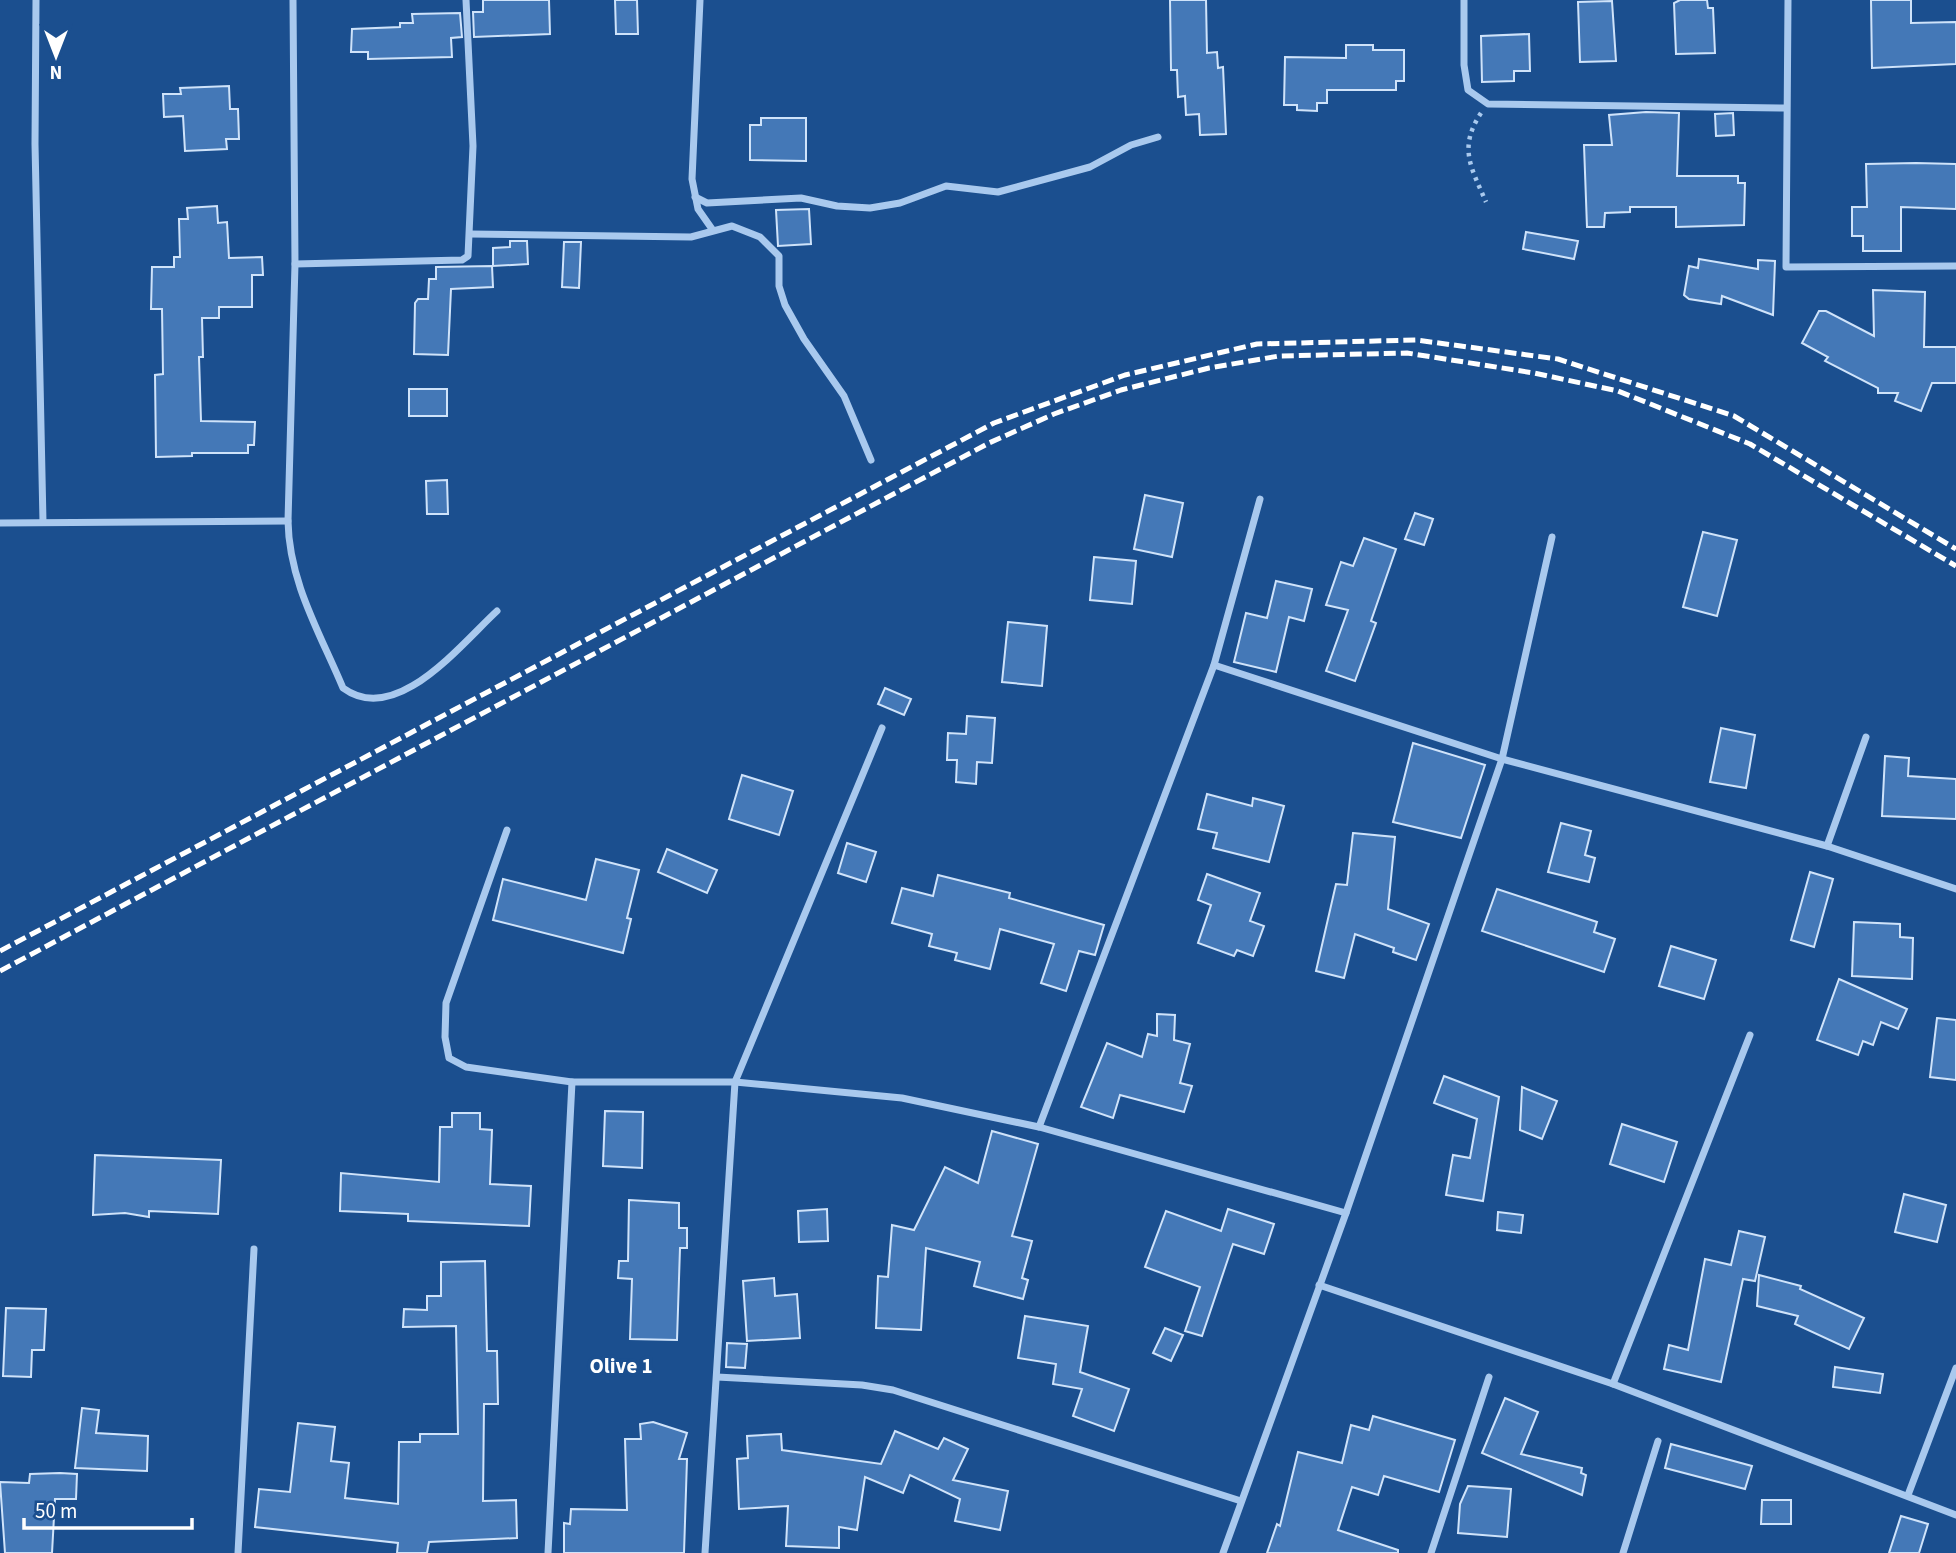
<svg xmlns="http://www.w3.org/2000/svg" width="1956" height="1553" viewBox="0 0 1956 1553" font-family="'Source Sans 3',sans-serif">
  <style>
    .building { fill: #4478b7; stroke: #cfe3fa; stroke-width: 2 }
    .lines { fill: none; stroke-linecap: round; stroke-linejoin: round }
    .path { stroke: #a9c9ee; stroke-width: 4.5; stroke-dasharray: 3.5 5; stroke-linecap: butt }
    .street { stroke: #a9c9ee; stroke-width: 7 }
    .rail { stroke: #fff; stroke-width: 5; stroke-dasharray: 12 5; stroke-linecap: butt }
    .labels { text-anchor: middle; stroke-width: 7; stroke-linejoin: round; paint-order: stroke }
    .quarter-label { font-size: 21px; font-weight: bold; fill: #fff; stroke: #1b4f8f }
  </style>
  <rect width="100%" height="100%" fill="#1b4f8f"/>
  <g class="building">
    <polygon points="483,0 549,0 550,34 474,37 473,12 483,12"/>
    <polygon points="615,0 637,0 638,34 616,34"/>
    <polygon points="1170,0 1206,0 1207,53 1217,52 1218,68 1223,67 1226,134 1200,135 1199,114 1186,115 1185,96 1178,97 1177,70 1171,70"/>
    <polygon points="1680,0 1707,0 1708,8 1713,8 1715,53 1676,54 1674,3"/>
    <polygon points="1871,0 1911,0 1911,23 1956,22 1956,64 1872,68"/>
    <polygon points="1612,1 1616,61 1580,62 1578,2"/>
    <polygon points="460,13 462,37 451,38 452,57 368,59 368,52 351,52 352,29 400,27 400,23 413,23 412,14"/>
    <polygon points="1529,34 1530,71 1514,71 1514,81 1482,82 1481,36"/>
    <polygon points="1346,45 1373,45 1373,50 1404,50 1404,81 1396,81 1396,90 1327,90 1327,103 1317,103 1317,111 1297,110 1297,105 1284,105 1285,57 1346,58"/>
    <polygon points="229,86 230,109 238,109 239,139 226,139 227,149 185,151 183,116 164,117 163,94 181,94 180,88"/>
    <polygon points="1646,112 1679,113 1677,176 1738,176 1738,183 1745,183 1744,225 1676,227 1676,207 1630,207 1630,212 1605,213 1604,227 1587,227 1584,145 1612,145 1609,115"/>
    <polygon points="1733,113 1734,135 1716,136 1715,114"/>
    <polygon points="761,118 806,118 806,161 750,160 750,125 761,125"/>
    <polygon points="1916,163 1956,164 1956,209 1901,207 1901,251 1863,251 1863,236 1852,236 1852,207 1867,207 1866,164"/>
    <polygon points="217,206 218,223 227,222 229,258 262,257 263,275 252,275 252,307 219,307 219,318 202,318 203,357 199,357 201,421 255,422 254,445 248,445 248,453 192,453 192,456 156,457 155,375 163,374 162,309 151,309 152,267 174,267 174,257 180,257 179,219 188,219 187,208"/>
    <polygon points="809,209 811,244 778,246 776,210"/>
    <polygon points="1526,232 1578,241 1574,259 1523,249"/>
    <polygon points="510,241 527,241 528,264 493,266 493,248 510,247"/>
    <polygon points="564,242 581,242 579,288 562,287"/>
    <polygon points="1699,259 1758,269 1758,260 1775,261 1773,315 1722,296 1721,304 1689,299 1684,295 1689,266 1698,268"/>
    <polygon points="492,266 493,287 451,289 448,355 414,354 415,303 418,299 428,299 429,279 436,279 436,267"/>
    <polygon points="1873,290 1925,292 1924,347 1956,347 1956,383 1932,383 1921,411 1895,401 1898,393 1878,393 1878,388 1825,361 1828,357 1802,343 1819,311 1826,311 1874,336"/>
    <rect x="409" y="389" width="38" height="27"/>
    <polygon points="447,480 448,514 427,514 426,481"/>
    <polygon points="1145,495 1183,503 1172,557 1134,549"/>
    <polygon points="1415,513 1433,519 1424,545 1405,539"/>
    <polygon points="1703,532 1737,540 1717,616 1683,607"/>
    <polygon points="1364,538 1396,549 1371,621 1376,623 1355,681 1326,671 1348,610 1326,605 1341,562 1353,566"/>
    <polygon points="1094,557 1136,561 1132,604 1090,600"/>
    <polygon points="1276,581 1312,589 1304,621 1289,617 1276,672 1234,662 1246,613 1267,618"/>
    <polygon points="1008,622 1047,626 1042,686 1002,682"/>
    <polygon points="885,688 911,699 904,715 878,704"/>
    <polygon points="967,716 995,718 992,763 977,762 976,784 956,782 957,760 947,760 948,733 966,734"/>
    <polygon points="1721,728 1755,735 1746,788 1710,782"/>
    <polygon points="1413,743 1485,765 1461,838 1393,822"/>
    <polygon points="1885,756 1909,758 1908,776 1956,779 1956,819 1882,816"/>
    <polygon points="742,775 793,791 779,835 729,819"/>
    <polygon points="1207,794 1252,806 1253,798 1284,806 1269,862 1213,848 1217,833 1198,829"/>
    <polygon points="1561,823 1591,831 1585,855 1595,858 1589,882 1548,872"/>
    <polygon points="1353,833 1395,837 1388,909 1429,924 1416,960 1393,952 1394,948 1355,934 1344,978 1316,971 1336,884 1347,885"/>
    <polygon points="847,843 876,852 866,882 838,873"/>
    <polygon points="667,849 717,870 707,893 658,872"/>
    <polygon points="596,859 639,870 627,918 631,919 623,953 493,920 503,879 586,900"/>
    <polygon points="1810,872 1833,879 1814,947 1791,940"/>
    <polygon points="1207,874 1260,893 1250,921 1264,926 1253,956 1237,950 1234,956 1198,943 1211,905 1198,900"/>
    <polygon points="938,875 1010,893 1009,898 1104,925 1095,955 1079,951 1066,991 1041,983 1054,944 1000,929 990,969 955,960 957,953 929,946 932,934 892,923 902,888 933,896"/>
    <polygon points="1497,889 1597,922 1594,932 1615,939 1604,972 1482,931"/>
    <polygon points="1854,922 1900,924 1900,937 1913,938 1912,979 1852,976"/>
    <polygon points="1671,946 1716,960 1704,999 1659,986"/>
    <polygon points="1839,979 1907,1009 1898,1029 1881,1022 1873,1045 1863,1041 1858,1055 1817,1040"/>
    <polygon points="1157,1014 1175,1015 1174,1040 1190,1044 1180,1083 1192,1086 1184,1112 1120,1095 1113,1118 1081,1107 1107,1043 1142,1057 1148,1034 1157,1036"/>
    <polygon points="1937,1018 1956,1020 1956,1080 1930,1077"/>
    <polygon points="1444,1076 1499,1097 1483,1201 1446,1195 1453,1155 1470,1158 1477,1119 1434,1103"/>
    <polygon points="1522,1087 1557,1101 1542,1139 1520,1130"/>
    <polygon points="605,1111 643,1112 642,1168 603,1166"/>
    <polygon points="452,1113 480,1113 480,1129 492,1130 490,1184 531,1186 529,1226 408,1221 408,1214 340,1211 341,1173 439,1182 440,1127 452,1127"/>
    <polygon points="1622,1124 1677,1142 1664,1182 1610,1164"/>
    <polygon points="992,1131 1038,1144 1012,1236 1032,1241 1022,1278 1028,1280 1023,1299 974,1286 980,1262 926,1248 921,1330 876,1328 878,1276 888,1277 892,1225 914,1230 945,1167 978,1183"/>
    <polygon points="95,1155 221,1160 218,1214 149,1211 149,1217 125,1213 93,1215"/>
    <polygon points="1904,1194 1946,1205 1937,1242 1895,1232"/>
    <polygon points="629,1200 679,1203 679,1228 687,1228 687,1248 680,1248 677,1340 630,1339 632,1279 618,1278 619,1261 628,1261"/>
    <polygon points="827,1209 828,1241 799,1242 798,1211"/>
    <polygon points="1228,1209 1274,1224 1264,1254 1233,1244 1202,1336 1185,1331 1200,1287 1145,1267 1166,1211 1221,1231"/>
    <polygon points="1498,1212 1523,1215 1521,1233 1497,1230"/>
    <polygon points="1739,1231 1765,1237 1755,1281 1743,1279 1721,1382 1664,1369 1669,1345 1688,1350 1705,1259 1731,1265"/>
    <polygon points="485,1261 487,1351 497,1351 498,1404 484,1404 483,1501 516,1500 517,1538 429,1542 427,1553 397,1553 398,1543 255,1527 259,1489 290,1492 298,1423 335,1427 331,1461 349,1463 345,1498 398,1504 399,1442 420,1442 420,1434 458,1434 456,1326 403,1327 404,1309 427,1310 427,1296 441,1296 441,1262"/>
    <polygon points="1759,1275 1801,1286 1800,1289 1864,1318 1849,1349 1795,1324 1798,1316 1757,1306"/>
    <polygon points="774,1278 775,1296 797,1294 800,1338 747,1341 743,1281"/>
    <polygon points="6,1308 46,1309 44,1350 32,1350 31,1377 3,1376"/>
    <polygon points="1025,1316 1088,1326 1080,1372 1129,1389 1114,1431 1073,1416 1082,1389 1053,1384 1056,1364 1018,1358"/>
    <polygon points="1165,1328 1183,1335 1171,1361 1153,1353"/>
    <polygon points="727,1343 747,1344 745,1368 726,1367"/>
    <polygon points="1835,1367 1883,1374 1880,1393 1833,1387"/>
    <polygon points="1505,1398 1538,1412 1521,1454 1582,1468 1581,1473 1586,1475 1582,1495 1482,1453"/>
    <polygon points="82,1408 99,1410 96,1433 148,1436 147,1471 75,1468"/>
    <polygon points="1373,1416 1455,1440 1439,1492 1384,1476 1378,1495 1352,1487 1338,1530 1398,1550 1398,1553 1267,1553 1277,1524 1280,1526 1298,1452 1342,1463 1351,1425 1369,1430"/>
    <polygon points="653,1422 687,1433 679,1459 687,1459 684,1553 564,1553 564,1523 570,1524 571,1509 627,1510 625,1439 641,1439 640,1424"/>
    <polygon points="895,1431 938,1449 944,1438 968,1449 953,1480 1008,1491 1000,1530 955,1521 960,1499 910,1475 903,1493 865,1477 857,1530 839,1527 839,1548 786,1546 788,1506 739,1509 737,1459 748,1458 747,1436 781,1434 782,1450 881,1464"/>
    <polygon points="1671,1444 1752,1466 1745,1489 1665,1468"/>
    <polygon points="60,1473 77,1474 76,1499 55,1499 52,1553 5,1553 0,1482 29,1483 30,1474"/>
    <polygon points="1468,1486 1511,1489 1507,1537 1458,1533 1460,1504"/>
    <polygon points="1762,1500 1791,1500 1791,1524 1761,1524"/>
    <polygon points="1901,1516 1928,1524 1919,1553 1889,1553"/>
  </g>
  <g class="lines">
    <path class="path" d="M 1481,113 C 1458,148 1471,167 1486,202"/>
    <g class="street">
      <polyline points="36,0 35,144 43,522"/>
      <path d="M 293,0 L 295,264 L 288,521 C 289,582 320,633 343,688 C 396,727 460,645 497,611"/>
      <polyline points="700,0 692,179 698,209 712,229"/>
      <polyline points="1464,0 1464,65 1468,90 1488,104 1786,108"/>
      <polyline points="1788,0 1786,267 1956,266"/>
      <polyline points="695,197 707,203 801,198 837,206 870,208 900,203 946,186 998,192 1090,167 1131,145 1158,137"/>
      <polyline points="470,234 691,237 732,226 760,237 779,256 779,286 785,305 804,339 844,396 871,460"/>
      <polyline points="295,264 462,260 468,256 473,146 466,0"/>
      <polyline points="0,523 288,521"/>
      <polyline points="1214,665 1502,759 1827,846 1956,889"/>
      <polyline points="507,830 446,1003 445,1037 449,1058 466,1067 572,1082 735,1082 902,1098 1039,1127 1346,1213"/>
      <polyline points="1827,846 1866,737"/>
      <polyline points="1039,1127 1214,665 1260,499"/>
      <polyline points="1319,1285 1613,1384 1956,1515"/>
      <polyline points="717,1377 862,1385 893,1390 1241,1501"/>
      <polyline points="1613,1384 1750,1035"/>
      <polyline points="1908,1495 1956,1368"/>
      <polyline points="238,1553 254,1249"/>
      <polyline points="548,1553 572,1082"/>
      <polyline points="705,1553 735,1082 882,728"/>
      <polyline points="1223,1553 1346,1213 1502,759 1552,537"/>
      <polyline points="1431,1553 1489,1377"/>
      <polyline points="1623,1553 1658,1441"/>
    </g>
    <g class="rail">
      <polyline points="0,951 994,423 1125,375 1257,344 1416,340 1558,359 1734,416 1956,549"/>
      <polyline points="0,971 989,443 1054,414 1121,390 1209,368 1279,356 1407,353 1534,373 1618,391 1750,444 1956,566"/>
    </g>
  </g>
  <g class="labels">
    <g class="quarter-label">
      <text x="621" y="1373">Olive 1</text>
    </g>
  </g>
  <g transform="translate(56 56) rotate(180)" stroke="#1b4f8f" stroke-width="5" paint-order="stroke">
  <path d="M0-5L12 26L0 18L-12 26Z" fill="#ffffff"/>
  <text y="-10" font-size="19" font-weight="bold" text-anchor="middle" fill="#ffffff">N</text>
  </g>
  <path d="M24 1518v10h168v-10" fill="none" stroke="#ffffff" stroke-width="3.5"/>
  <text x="35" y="1518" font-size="21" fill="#ffffff" stroke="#1b4f8f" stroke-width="5" paint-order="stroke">50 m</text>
</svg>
